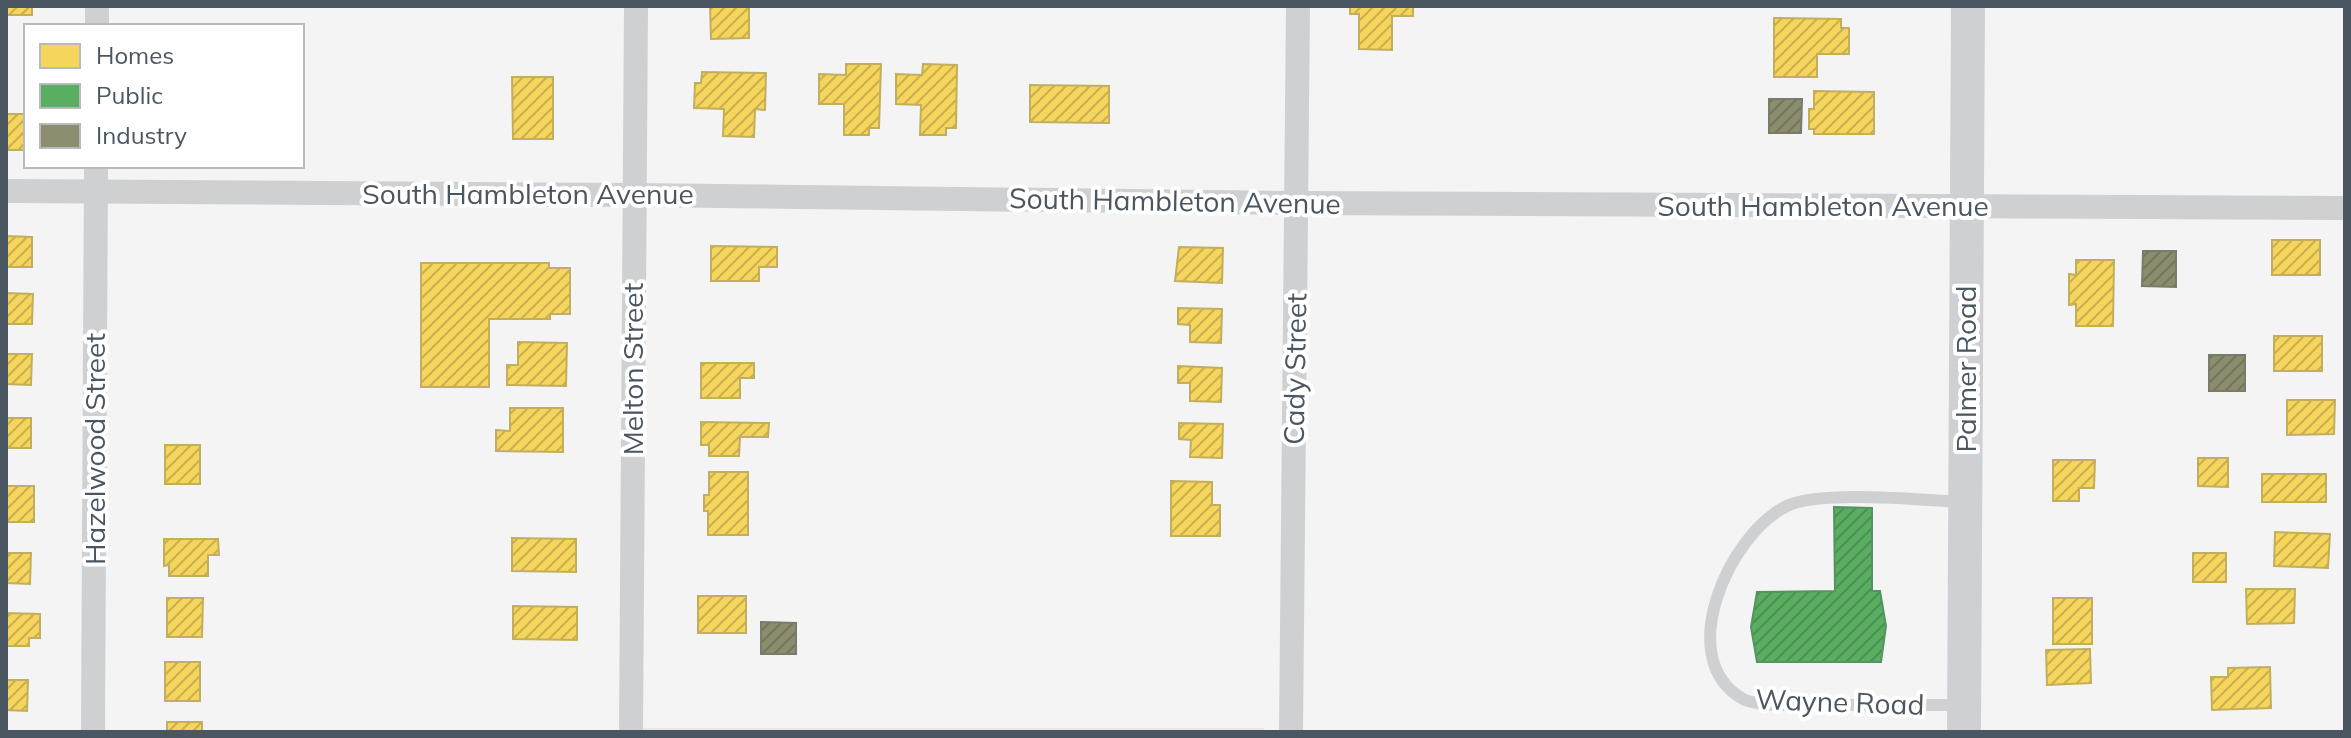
<svg xmlns="http://www.w3.org/2000/svg" width="2351" height="738" viewBox="0 0 2351 738" font-family="Mulish,sans-serif">
  <style>
    .commercial { fill: #e8e7e3 }
    .homes { fill: url(#homes-hatch); stroke: #c2af5e; stroke-width: 2 }
    .public { fill: url(#public-hatch); stroke: #559461; stroke-width: 2 }
    .industry { fill: url(#industry-hatch); stroke: #787c6a; stroke-width: 2 }
    .lines { fill: none; stroke-linecap: round; stroke-linejoin: round }
    .lane { stroke: #ced0d2; stroke-width: 12 }
    .street { stroke: #ced0d2; stroke-width: 24 }
    .secondary { stroke: #ced0d4; stroke-width: 34 }
    .labels { text-anchor: middle; stroke-width: 8; stroke-linejoin: round; paint-order: stroke }
    .street-label { font-size: 28px; fill: #4a5661; stroke: #fff }
  </style>
  <defs>
    <pattern id="homes-hatch" width="6" height="6" patternUnits="userSpaceOnUse" patternTransform="scale(2)"><rect width="6" height="6" fill="#f6d55c"/><path d="M-1 1l2-2M0 6l6-6M5 7l2-2" fill="none" stroke="#c9b04f"/></pattern>
    <pattern id="public-hatch" width="6" height="6" patternUnits="userSpaceOnUse" patternTransform="scale(2)"><rect width="6" height="6" fill="#5aae61"/><path d="M-1 1l2-2M0 6l6-6M5 7l2-2" fill="none" stroke="#4c9053"/></pattern>
    <pattern id="industry-hatch" width="6" height="6" patternUnits="userSpaceOnUse" patternTransform="scale(2)"><rect width="6" height="6" fill="#8c8c6e"/><path d="M-1 1l2-2M0 6l6-6M5 7l2-2" fill="none" stroke="#74755e"/></pattern>
  </defs>
  <rect width="100%" height="100%" fill="#f4f4f4"/>
  <rect class="commercial" x="641" y="728" width="623" height="4"/>
  <g class="homes">
    <rect x="6" y="6" width="26" height="9"/>
    <polygon points="710,6 749,6 749,38 711,39"/>
    <polygon points="1350,6 1413,6 1413,16 1392,16 1392,50 1359,49 1359,14 1350,14"/>
    <polygon points="1774,18 1841,19 1841,28 1849,28 1849,54 1817,54 1817,77 1774,77"/>
    <polygon points="846,64 881,64 879,128 869,128 869,135 844,135 844,104 819,104 819,74 846,75"/>
    <polygon points="923,64 957,65 956,128 946,128 946,135 920,135 921,105 896,104 896,74 922,75"/>
    <polygon points="702,72 766,73 765,110 755,109 754,137 723,136 724,109 694,108 695,83 701,83"/>
    <polygon points="512,77 553,77 553,139 513,139"/>
    <polygon points="1030,85 1109,86 1109,123 1030,122"/>
    <polygon points="1814,91 1874,92 1874,134 1814,134 1814,129 1809,129 1809,109 1814,109"/>
    <rect x="6" y="114" width="20" height="36"/>
    <polygon points="6,236 32,237 32,267 6,267"/>
    <rect x="2272" y="240" width="48" height="35"/>
    <polygon points="711,246 777,247 777,267 759,267 759,281 711,281"/>
    <polygon points="1179,247 1223,248 1222,283 1175,281"/>
    <polygon points="2076,260 2114,260 2113,326 2076,326 2076,304 2069,305 2069,274 2076,275"/>
    <polygon points="421,263 549,263 549,268 570,268 570,314 550,314 550,319 489,319 489,387 421,387"/>
    <polygon points="6,293 33,294 32,324 6,324"/>
    <polygon points="1178,308 1222,309 1221,343 1190,342 1190,325 1178,324"/>
    <rect x="2274" y="336" width="48" height="35"/>
    <polygon points="518,342 567,343 566,386 507,385 507,365 518,365"/>
    <polygon points="6,354 32,354 31,385 6,384"/>
    <polygon points="701,363 754,363 754,378 740,378 740,398 701,398"/>
    <polygon points="1178,366 1222,368 1221,402 1190,401 1190,383 1178,383"/>
    <polygon points="2287,400 2335,400 2334,434 2287,435"/>
    <polygon points="510,408 563,408 563,452 496,451 496,430 510,431"/>
    <rect x="6" y="418" width="25" height="30"/>
    <polygon points="701,422 769,423 768,437 740,437 739,456 709,456 709,445 701,445"/>
    <polygon points="1179,423 1223,424 1222,458 1190,457 1191,440 1179,439"/>
    <rect x="165" y="445" width="35" height="39"/>
    <polygon points="2198,458 2228,458 2228,487 2198,486"/>
    <polygon points="2053,460 2095,460 2094,488 2079,488 2079,501 2053,501"/>
    <polygon points="709,472 748,472 748,535 708,535 708,511 704,511 704,495 709,495"/>
    <rect x="2262" y="474" width="64" height="28"/>
    <polygon points="1171,481 1212,482 1212,505 1220,505 1220,536 1171,536"/>
    <rect x="6" y="486" width="28" height="36"/>
    <polygon points="2275,532 2330,534 2328,568 2274,566"/>
    <polygon points="512,538 576,539 576,572 512,571"/>
    <polygon points="164,539 218,539 219,555 208,555 208,576 169,576 169,565 164,566"/>
    <polygon points="6,553 31,553 30,584 6,583"/>
    <rect x="2193" y="553" width="33" height="29"/>
    <polygon points="2246,589 2295,589 2294,623 2247,624"/>
    <rect x="698" y="596" width="48" height="37"/>
    <polygon points="167,598 203,598 202,637 167,637"/>
    <rect x="2053" y="598" width="39" height="46"/>
    <polygon points="513,606 577,607 577,640 513,639"/>
    <polygon points="6,613 40,614 40,638 29,638 29,646 6,646"/>
    <polygon points="2090,649 2091,683 2047,685 2046,650"/>
    <rect x="165" y="662" width="35" height="39"/>
    <polygon points="2270,667 2271,708 2212,710 2211,677 2228,677 2228,668"/>
    <polygon points="6,680 28,680 27,711 6,710"/>
    <rect x="167" y="722" width="35" height="10"/>
  </g>
  <polygon class="public" points="1834,507 1872,508 1872,591 1880,591 1886,626 1881,662 1757,662 1751,627 1757,592 1835,591"/>
  <g class="industry">
    <polygon points="1769,99 1802,99 1801,133 1769,133"/>
    <polygon points="2143,251 2176,251 2176,287 2142,286"/>
    <rect x="2209" y="355" width="36" height="36"/>
    <polygon points="761,622 796,623 796,654 761,654"/>
  </g>
  <g class="lines">
    <path class="lane" d="M 1962,502 C 1921,500 1820,490 1787,506 C 1730,533 1672,659 1743,699 C 1750,703 1760,703 1767,705 L 1964,705"/>
    <g class="street">
      <polyline points="97,26 97,6"/>
      <polyline points="6,191 634,195 1296,203 2345,208"/>
      <polyline points="93,732 96,166"/>
      <polyline points="631,732 636,6"/>
      <polyline points="1291,732 1298,6"/>
    </g>
    <polyline class="secondary" points="1964,732 1968,6"/>
  </g>
  <g class="labels">
    <g class="street-label">
      <text x="528" y="204">South Hambleton Avenue</text>
      <text transform="translate(1175 201) rotate(1)" y="10">South Hambleton Avenue</text>
      <text x="1823" y="216">South Hambleton Avenue</text>
      <text transform="translate(633 369) rotate(-90)" y="10">Melton Street</text>
      <text transform="translate(1295 369) rotate(-89)" y="10">Cady Street</text>
      <text transform="translate(1966 369) rotate(-90)" y="10">Palmer Road</text>
      <text transform="translate(95 449) rotate(-90)" y="10">Hazelwood Street</text>
      <text transform="translate(1840 702) rotate(2)" y="10">Wayne Road</text>
    </g>
  </g>
  <rect width="2351" height="738" fill="none" stroke="#4a5661" stroke-width="16"/>
  <rect x="24" y="24" width="280" height="144" fill="#ffffff" stroke="#b7bbc0" stroke-width="2"/>
  <rect x="40" y="44" width="40" height="24" fill="#f6d55c" stroke="#b7bbc0" stroke-width="2"/>
  <text x="96" y="64" font-size="24" fill="#4a5661">Homes</text>
  <rect x="40" y="84" width="40" height="24" fill="#5aae61" stroke="#b7bbc0" stroke-width="2"/>
  <text x="96" y="104" font-size="24" fill="#4a5661">Public</text>
  <rect x="40" y="124" width="40" height="24" fill="#8c8c6e" stroke="#b7bbc0" stroke-width="2"/>
  <text x="96" y="144" font-size="24" fill="#4a5661">Industry</text>
</svg>
